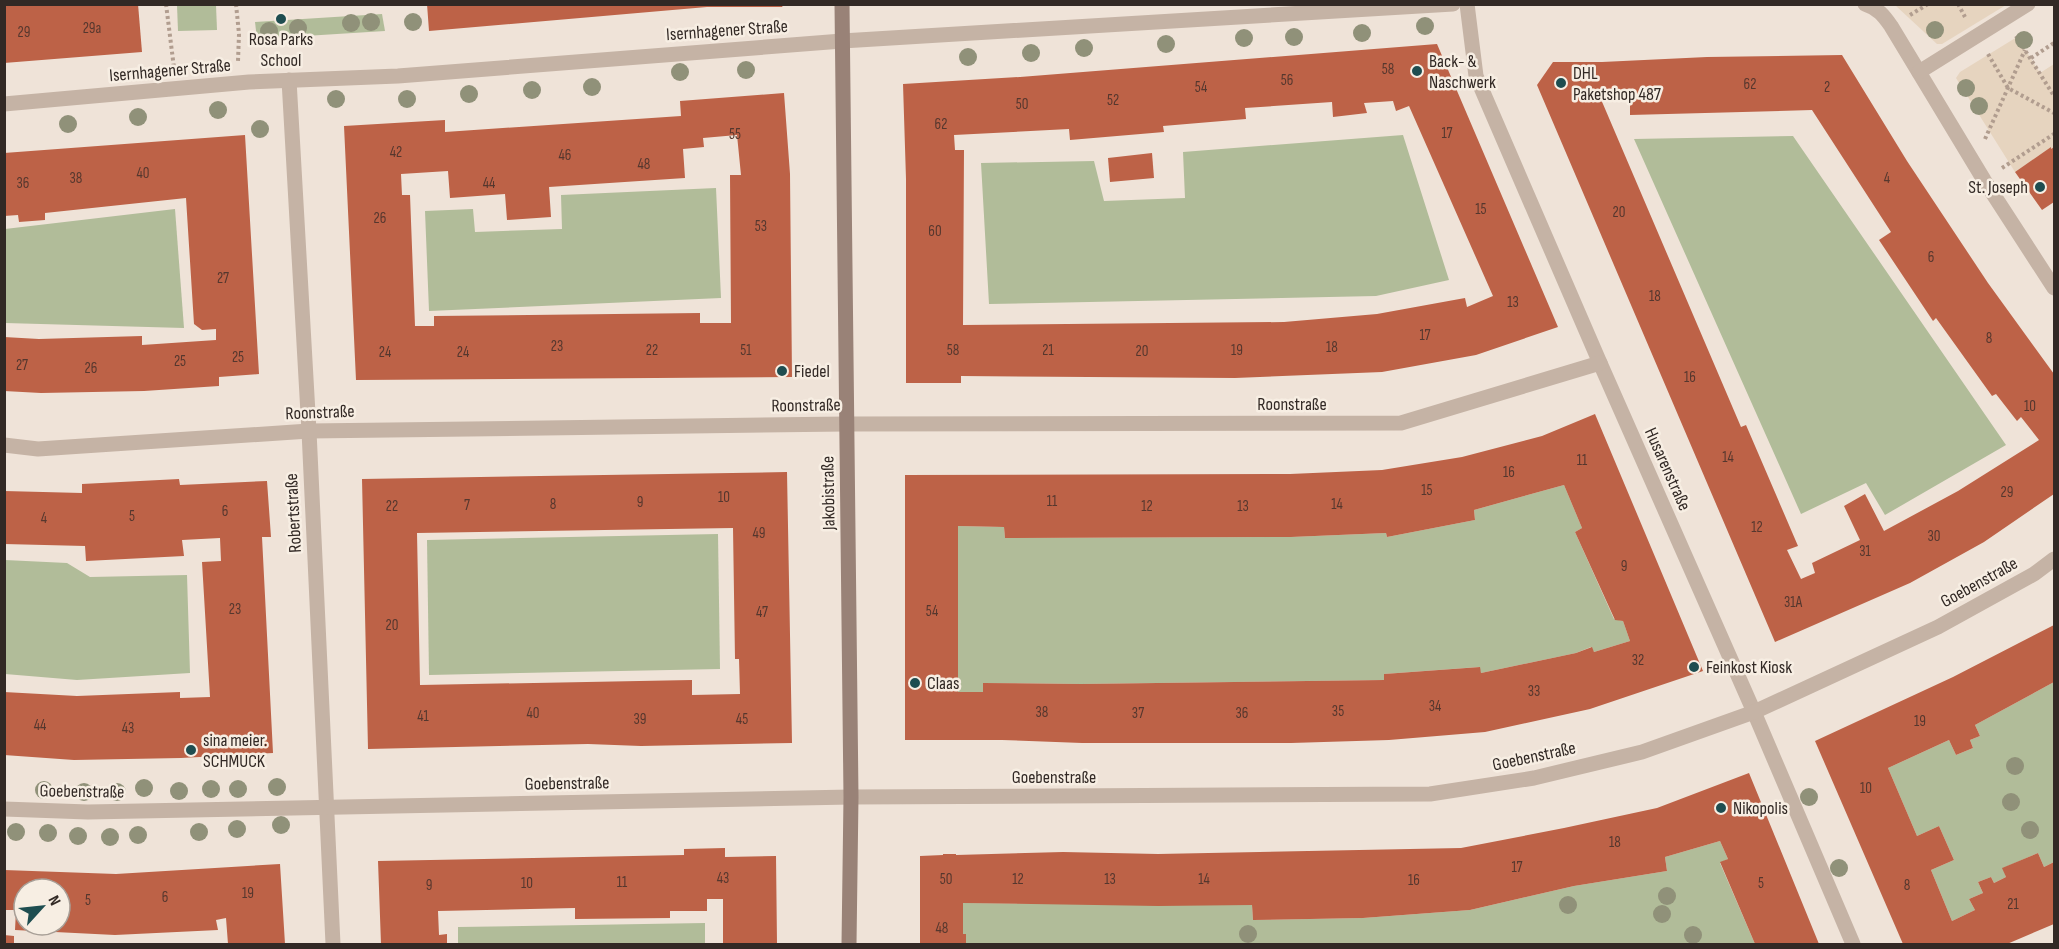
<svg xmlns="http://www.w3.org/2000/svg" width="2059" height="949" viewBox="0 0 2059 949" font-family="'Sofia Sans Condensed',sans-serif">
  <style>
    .green { fill: #b1bc99 }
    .plaza { fill: #e6d4bf }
    .building { fill: #bd6247; fill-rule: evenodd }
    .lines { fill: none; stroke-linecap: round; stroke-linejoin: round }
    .path { stroke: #b19d8f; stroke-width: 4; stroke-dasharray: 3 3; stroke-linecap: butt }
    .street { stroke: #c5b3a5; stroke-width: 15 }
    .secondary { stroke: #998277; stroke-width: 15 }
    .tree { fill: #909179 }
    .poi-dot { fill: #1e4d50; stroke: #f7eee3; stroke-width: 2 }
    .labels { text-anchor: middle; stroke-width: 5; stroke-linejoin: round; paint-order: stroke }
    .number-label { font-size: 15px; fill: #55372e }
    .street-label { font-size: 18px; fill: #322925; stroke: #f7eee3 }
    .poi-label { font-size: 18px; fill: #322925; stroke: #f7eee3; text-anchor: start }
  </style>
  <rect width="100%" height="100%" fill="#efe3d8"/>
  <g class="green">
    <polygon points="177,5 216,5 217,30 178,31"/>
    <polygon points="382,14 385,31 257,39 255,22"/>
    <polygon points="1403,135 1449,280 1376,296 989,304 981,163 1094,161 1104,201 1185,198 1183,152"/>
    <polygon points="1793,136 2006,445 1885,515 1866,483 1801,514 1634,139"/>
    <polygon points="716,188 721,298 429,311 425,211 473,209 475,232 562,229 561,195"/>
    <polygon points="175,209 184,328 5,323 5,229"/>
    <polygon points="1564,485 1582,528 1575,532 1614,619 1623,621 1630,641 1594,652 1591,647 1576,653 1481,673 1479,667 1384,674 1384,680 1081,684 983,683 983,692 958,692 958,526 1004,527 1005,538 1291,537 1386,533 1387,537 1475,520 1474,510"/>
    <polygon points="718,534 720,669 429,675 427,540"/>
    <polygon points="5,560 67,563 90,577 187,575 190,673 77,680 5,674"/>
    <polygon points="2054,682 2054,862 2044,867 2038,853 2003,868 2006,877 1994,883 1991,877 1978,882 1983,893 1969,899 1975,910 1952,921 1931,870 1954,860 1939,826 1917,836 1888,768 1949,740 1956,755 1973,748 1970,740 1980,736 1975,725"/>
    <polygon points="1720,841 1728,859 1720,863 1755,944 966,944 966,934 963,934 963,903 1252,905 1253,920 1363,918 1470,910 1574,886 1667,871 1665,857"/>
    <polygon points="705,923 705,944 458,944 458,927"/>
  </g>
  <g class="plaza">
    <polygon points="1895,5 2006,5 1942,44 1937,44"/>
    <polygon points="2017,37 2040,73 2054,64 2054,147 2051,149 2050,148 2015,172 1956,78 1960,72"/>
  </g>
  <g class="building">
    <polygon points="138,4 142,52 4,63 4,5"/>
    <polygon points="427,4 784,4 782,7 707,7 429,31"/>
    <path d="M 1437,44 L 1558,327 L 1476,355 L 1382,372 L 1235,378 L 961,376 L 961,383 L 906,383 L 906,179 L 903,84 L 1020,77 ZM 1393,101 L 1396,111 L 1409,106 L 1493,296 L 1467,307 L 1465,298 L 1377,314 L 1284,322 L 963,325 L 964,150 L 955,150 L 954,135 L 1069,129 L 1070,140 L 1164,132 L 1163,126 L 1246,119 L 1245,108 L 1332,102 L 1333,117 L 1367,113 L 1364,103 Z"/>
    <path d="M 1842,55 L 1907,161 L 1988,283 L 2054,374 L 2054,494 L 1984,542 L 1910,583 L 1775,642 L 1537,85 L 1553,62 L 1602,62 L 1707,57 ZM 1630,96 L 1630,115 L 1812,110 L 1891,232 L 1879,240 L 1933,321 L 1936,318 L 1992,396 L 1996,394 L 2017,421 L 2021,417 L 2039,440 L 1958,491 L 1884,531 L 1865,494 L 1844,506 L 1860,540 L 1812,563 L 1815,573 L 1801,579 L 1787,550 L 1798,546 L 1746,425 L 1741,427 L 1600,97 Z"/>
    <path d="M 784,93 L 790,174 L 792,377 L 356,380 L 344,126 L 445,120 L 445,132 L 681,116 L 680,101 ZM 737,135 L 741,175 L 730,175 L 731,323 L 700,323 L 700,313 L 434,316 L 434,326 L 415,326 L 410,195 L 402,195 L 401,174 L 448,171 L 450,198 L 505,194 L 507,220 L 551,217 L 549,187 L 685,178 L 683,149 L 704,147 L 703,138 Z"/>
    <polygon points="245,135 259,374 219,377 219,386 144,391 41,393 4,391 4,337 39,339 142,336 142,345 216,340 216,329 202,330 194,324 186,198 45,213 45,220 19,222 18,215 4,216 4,153"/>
    <polygon points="2051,147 2051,149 2054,147 2054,202 2042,210 2015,172"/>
    <polygon points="1152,153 1154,178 1110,182 1108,158"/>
    <path d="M 1595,414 L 1703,671 L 1590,709 L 1485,732 L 1389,740 L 1291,743 L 1082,743 L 1002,740 L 905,740 L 905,475 L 1290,474 L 1382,470 L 1462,457 L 1542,436 ZM 1564,485 L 1582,528 L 1575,532 L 1615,620 L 1623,621 L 1630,641 L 1594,652 L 1592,647 L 1576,653 L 1481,673 L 1480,667 L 1384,674 L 1384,680 L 1081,684 L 983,683 L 983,692 L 958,692 L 958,526 L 1004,527 L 1005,538 L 1291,537 L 1386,533 L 1387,537 L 1475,520 L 1474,510 Z"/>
    <path d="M 787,472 L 792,743 L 641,746 L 588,744 L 368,749 L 362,479 ZM 733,528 L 735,659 L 739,659 L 740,694 L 692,695 L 692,680 L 420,685 L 417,533 Z"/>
    <polygon points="179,479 180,485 267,481 271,537 262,537 273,753 181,758 74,760 4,755 4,692 77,696 180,692 180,698 210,697 202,562 221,561 220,538 182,540 184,556 86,561 85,546 4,544 4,491 82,493 82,484"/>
    <polygon points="2054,625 2054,682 1975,725 1980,736 1970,740 1973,748 1956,755 1949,740 1888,768 1917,836 1939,826 1954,860 1931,870 1952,921 1975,910 1969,899 1983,893 1978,882 1991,877 1994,883 2006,877 2002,868 2038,853 2044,867 2054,862 2054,924 2007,944 1903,944 1815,741 1953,677"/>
    <polygon points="1749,773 1819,944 1755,944 1720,862 1728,859 1720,841 1665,857 1667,871 1574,886 1470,910 1363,918 1253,920 1252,905 1158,906 963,903 963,934 966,934 966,944 920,944 920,856 943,855 943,854 956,854 956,855 1063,852 1158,854 1461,848 1564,828 1657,808"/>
    <polygon points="725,848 725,857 776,856 777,944 723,944 723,899 707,899 707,911 670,911 670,918 575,919 575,908 438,911 439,935 447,934 447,944 381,944 378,861 684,855 684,849"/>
    <path d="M 280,864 L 285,944 L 228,944 L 226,918 L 216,920 L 218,930 L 115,935 L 15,930 L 16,910 L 4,910 L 4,870 L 116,874 ZM 24,889 L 60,889 L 60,925 L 24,925 Z"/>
    <polygon points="4,935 14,936 14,944 4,944"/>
  </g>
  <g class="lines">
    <g class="path">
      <polyline points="166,4 174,68"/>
      <polyline points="236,4 239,34 238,61"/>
      <polyline points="1958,4 1965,17"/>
      <polyline points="1910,15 1928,4"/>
      <polyline points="2016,36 2054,96"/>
      <polyline points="1988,54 2008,88 2054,113"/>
      <polyline points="2031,58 2054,43"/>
      <polyline points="1985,139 2025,50"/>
      <polyline points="2002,168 2054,134"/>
    </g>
    <g class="street">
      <polyline points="1467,4 1476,76 1600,363 1754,712 1853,944"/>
      <path d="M 1865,4 C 1878,8 1884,16 1891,26 L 1984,180 L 2054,288"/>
      <polyline points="1919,72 2028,4"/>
      <polyline points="289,80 309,431 333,944"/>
      <polyline points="4,104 249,82 398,76 842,41 1453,4"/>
      <polyline points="4,445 38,449 309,431 846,424 1401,423 1600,363"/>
      <polyline points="4,809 88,812 851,797 1430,794 1534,778 1642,752 1754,712 1938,627 2034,574 2054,559"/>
    </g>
    <polyline class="secondary" points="842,4 851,797 849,944"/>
  </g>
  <g class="tree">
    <circle cx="371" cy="22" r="9"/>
    <circle cx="413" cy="22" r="9"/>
    <circle cx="351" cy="23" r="9"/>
    <circle cx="1425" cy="26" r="9"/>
    <circle cx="298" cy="28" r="9"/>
    <circle cx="1935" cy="30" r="9"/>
    <circle cx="269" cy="31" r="9"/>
    <circle cx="1362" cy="33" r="9"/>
    <circle cx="1294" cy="37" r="9"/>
    <circle cx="1244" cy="38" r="9"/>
    <circle cx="2024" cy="40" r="9"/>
    <circle cx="1166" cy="44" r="9"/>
    <circle cx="1084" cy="48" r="9"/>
    <circle cx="1031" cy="53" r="9"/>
    <circle cx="968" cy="57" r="9"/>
    <circle cx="746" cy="70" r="9"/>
    <circle cx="680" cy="72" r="9"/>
    <circle cx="592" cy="87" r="9"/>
    <circle cx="1966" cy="88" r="9"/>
    <circle cx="532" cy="90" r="9"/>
    <circle cx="469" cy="94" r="9"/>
    <circle cx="336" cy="99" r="9"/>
    <circle cx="407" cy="99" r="9"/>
    <circle cx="1979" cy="106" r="9"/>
    <circle cx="218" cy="110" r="9"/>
    <circle cx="138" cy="117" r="9"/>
    <circle cx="68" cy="124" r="9"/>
    <circle cx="260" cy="129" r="9"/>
    <circle cx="2015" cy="766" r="9"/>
    <circle cx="277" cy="787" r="9"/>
    <circle cx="144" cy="788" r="9"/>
    <circle cx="211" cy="789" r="9"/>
    <circle cx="238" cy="789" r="9"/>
    <circle cx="44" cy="790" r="9"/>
    <circle cx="179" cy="791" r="9"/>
    <circle cx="84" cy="792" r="9"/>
    <circle cx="117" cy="792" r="9"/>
    <circle cx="1809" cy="797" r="9"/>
    <circle cx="2011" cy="802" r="9"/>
    <circle cx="281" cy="825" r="9"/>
    <circle cx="237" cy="829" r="9"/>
    <circle cx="2030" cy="830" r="9"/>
    <circle cx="16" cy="832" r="9"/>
    <circle cx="199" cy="832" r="9"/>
    <circle cx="48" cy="833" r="9"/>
    <circle cx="138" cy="835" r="9"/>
    <circle cx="78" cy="836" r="9"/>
    <circle cx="110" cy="837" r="9"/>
    <circle cx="1839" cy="868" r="9"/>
    <circle cx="1667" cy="896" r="9"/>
    <circle cx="1568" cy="905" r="9"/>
    <circle cx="1662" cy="914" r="9"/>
    <circle cx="1248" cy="934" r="9"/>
    <circle cx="1693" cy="935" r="9"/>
  </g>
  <g class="poi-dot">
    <circle cx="281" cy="19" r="6"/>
    <circle cx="1417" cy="71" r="6"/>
    <circle cx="1561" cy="83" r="6"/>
    <circle cx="2040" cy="187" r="6"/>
    <circle cx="782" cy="371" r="6"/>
    <circle cx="1694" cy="667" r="6"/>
    <circle cx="915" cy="683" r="6"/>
    <circle cx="191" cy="750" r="6"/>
    <circle cx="1721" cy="808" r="6"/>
  </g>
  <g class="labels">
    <g class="number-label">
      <text x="92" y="33">29a</text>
      <text x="24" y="37">29</text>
      <text x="1388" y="74">58</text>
      <text x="1287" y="85">56</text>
      <text x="1750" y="89">62</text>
      <text x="1201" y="92">54</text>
      <text x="1827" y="92">2</text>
      <text x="1113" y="105">52</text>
      <text x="1022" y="109">50</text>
      <text x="941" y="129">62</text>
      <text x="1447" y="138">17</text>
      <text x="735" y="139">55</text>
      <text x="396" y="157">42</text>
      <text x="565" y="160">46</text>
      <text x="644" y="169">48</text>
      <text x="143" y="178">40</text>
      <text x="76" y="183">38</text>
      <text x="1887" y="183">4</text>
      <text x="23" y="188">36</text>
      <text x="489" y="188">44</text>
      <text x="1481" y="214">15</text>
      <text x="1619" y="217">20</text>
      <text x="380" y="223">26</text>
      <text x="761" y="231">53</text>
      <text x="935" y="236">60</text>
      <text x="1931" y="262">6</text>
      <text x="223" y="283">27</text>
      <text x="1655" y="301">18</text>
      <text x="1513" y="307">13</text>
      <text x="1425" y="340">17</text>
      <text x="1989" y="343">8</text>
      <text x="557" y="351">23</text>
      <text x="1332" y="352">18</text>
      <text x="652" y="355">22</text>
      <text x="746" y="355">51</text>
      <text x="953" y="355">58</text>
      <text x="1048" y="355">21</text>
      <text x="1237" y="355">19</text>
      <text x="1142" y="356">20</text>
      <text x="385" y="357">24</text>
      <text x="463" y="357">24</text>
      <text x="238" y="362">25</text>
      <text x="180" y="366">25</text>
      <text x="22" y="370">27</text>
      <text x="91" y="373">26</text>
      <text x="1690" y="382">16</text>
      <text x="2030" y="411">10</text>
      <text x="1728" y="462">14</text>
      <text x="1582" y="465">11</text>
      <text x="1509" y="477">16</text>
      <text x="1427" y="495">15</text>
      <text x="2007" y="497">29</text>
      <text x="724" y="502">10</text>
      <text x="1052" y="506">11</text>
      <text x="640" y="507">9</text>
      <text x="553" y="509">8</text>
      <text x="1337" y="509">14</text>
      <text x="467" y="510">7</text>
      <text x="392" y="511">22</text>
      <text x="1147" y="511">12</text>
      <text x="1243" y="511">13</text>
      <text x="225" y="516">6</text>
      <text x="132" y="521">5</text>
      <text x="44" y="523">4</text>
      <text x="1757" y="532">12</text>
      <text x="759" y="538">49</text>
      <text x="1934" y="541">30</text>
      <text x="1865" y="556">31</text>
      <text x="1624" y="571">9</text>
      <text x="1793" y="607">31A</text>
      <text x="235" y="614">23</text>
      <text x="932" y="616">54</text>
      <text x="762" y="617">47</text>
      <text x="392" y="630">20</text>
      <text x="1638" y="665">32</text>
      <text x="1534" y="696">33</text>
      <text x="1435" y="711">34</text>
      <text x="1338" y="716">35</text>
      <text x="1042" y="717">38</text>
      <text x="533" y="718">40</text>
      <text x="1138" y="718">37</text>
      <text x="1242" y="718">36</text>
      <text x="423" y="721">41</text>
      <text x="640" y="724">39</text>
      <text x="742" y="724">45</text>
      <text x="1920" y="726">19</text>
      <text x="40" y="730">44</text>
      <text x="128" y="733">43</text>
      <text x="1866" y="793">10</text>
      <text x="1615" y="847">18</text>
      <text x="1517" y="872">17</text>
      <text x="723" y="883">43</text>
      <text x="946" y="884">50</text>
      <text x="1018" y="884">12</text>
      <text x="1110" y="884">13</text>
      <text x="1204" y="884">14</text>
      <text x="1414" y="885">16</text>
      <text x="622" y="887">11</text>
      <text x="527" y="888">10</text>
      <text x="1761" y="888">5</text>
      <text x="429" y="890">9</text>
      <text x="1907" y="890">8</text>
      <text x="248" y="898">19</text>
      <text x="165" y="902">6</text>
      <text x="88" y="905">5</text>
      <text x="2013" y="909">21</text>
      <text x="942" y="933">48</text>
    </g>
    <g class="street-label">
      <text transform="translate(727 30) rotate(-4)" y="6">Isernhagener Straße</text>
      <text transform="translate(170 70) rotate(-5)" y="6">Isernhagener Straße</text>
      <text x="1292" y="410">Roonstraße</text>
      <text transform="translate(806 405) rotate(-1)" y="6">Roonstraße</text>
      <text transform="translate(320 412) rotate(-2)" y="6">Roonstraße</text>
      <text transform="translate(1668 469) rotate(66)" y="6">Husarenstraße</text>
      <text transform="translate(828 493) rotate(-91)" y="6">Jakobistraße</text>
      <text transform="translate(293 513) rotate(-93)" y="6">Robertstraße</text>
      <text transform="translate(1979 582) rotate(-29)" y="6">Goebenstraße</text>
      <text transform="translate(1534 756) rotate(-12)" y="6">Goebenstraße</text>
      <text x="1054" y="783">Goebenstraße</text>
      <text transform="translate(567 783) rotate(-1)" y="6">Goebenstraße</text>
      <text transform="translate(82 791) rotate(1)" y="6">Goebenstraße</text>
    </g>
    <g class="poi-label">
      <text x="281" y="45" text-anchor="middle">Rosa Parks<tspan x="281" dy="21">School</tspan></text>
      <text x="1429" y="67">Back- &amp;<tspan x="1429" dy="21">Naschwerk</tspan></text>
      <text x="1573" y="79">DHL<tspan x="1573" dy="21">Paketshop 487</tspan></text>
      <text x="2028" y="193" text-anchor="end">St. Joseph</text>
      <text x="794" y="377">Fiedel</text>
      <text x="1706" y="673">Feinkost Kiosk</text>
      <text x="927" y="689">Claas</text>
      <text x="203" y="746">sina meier.<tspan x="203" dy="21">SCHMUCK</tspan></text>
      <text x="1733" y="814">Nikopolis</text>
    </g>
  </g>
  <rect width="2059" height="949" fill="none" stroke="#322925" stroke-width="12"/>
  <g transform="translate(42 907) rotate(63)"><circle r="28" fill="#f7eee3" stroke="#a89f97" stroke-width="1.5"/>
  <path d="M0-4.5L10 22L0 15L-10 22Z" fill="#1e4d50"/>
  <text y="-9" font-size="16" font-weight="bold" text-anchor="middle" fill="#322925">N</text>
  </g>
</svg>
